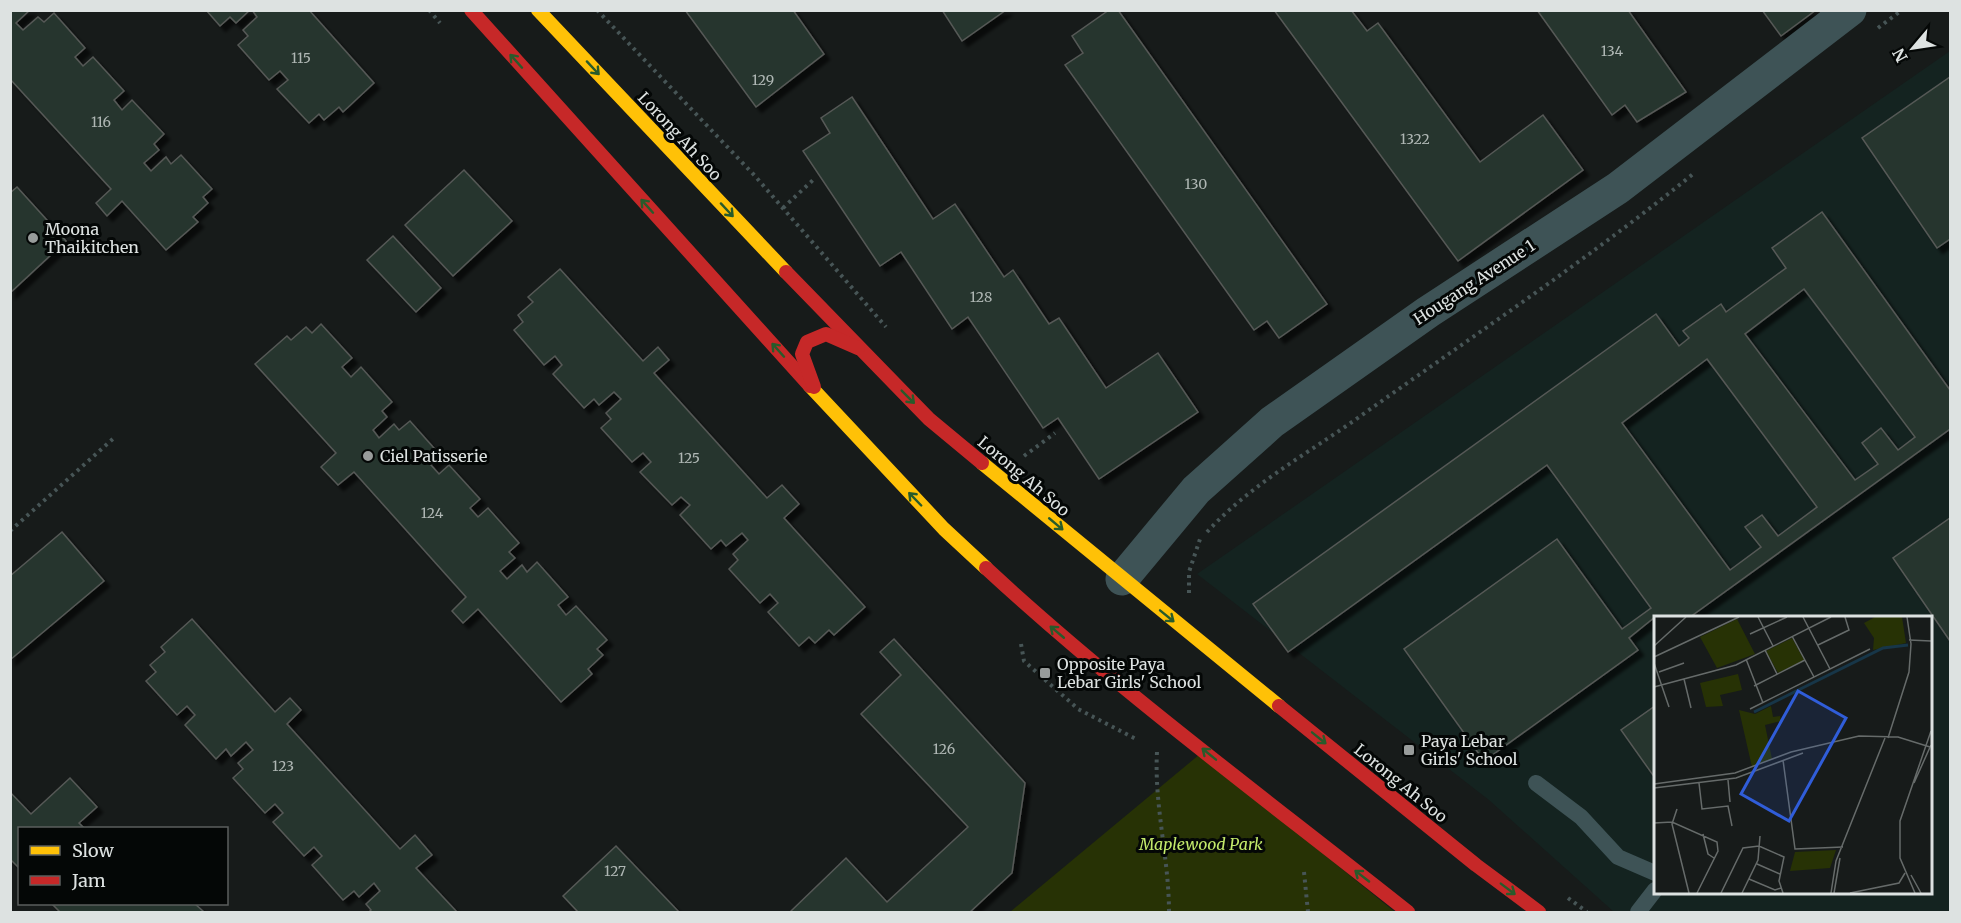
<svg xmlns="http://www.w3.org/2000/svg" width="1961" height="923" viewBox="0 0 1961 923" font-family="Merriweather,serif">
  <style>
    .built { fill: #142320; fill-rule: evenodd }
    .green { fill: #273205 }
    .building { fill: #26362d; stroke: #565957; stroke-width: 1.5; fill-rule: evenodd; filter: url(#shadow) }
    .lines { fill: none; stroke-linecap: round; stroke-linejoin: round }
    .path { stroke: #475556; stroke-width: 4; stroke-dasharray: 3 4.5; stroke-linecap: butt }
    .lane { stroke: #3e5356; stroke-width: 16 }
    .street { stroke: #3e5356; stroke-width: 33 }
    .slow { stroke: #ffc107; stroke-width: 14 }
    .jam { stroke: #c62828; stroke-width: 14 }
    .oneway { stroke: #285b2b }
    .poi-dot { fill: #989c9b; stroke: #040706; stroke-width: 2 }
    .labels { text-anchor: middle; stroke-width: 6; stroke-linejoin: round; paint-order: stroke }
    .number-label { font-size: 14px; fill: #afb7b4 }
    .street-label { font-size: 16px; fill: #dde2e1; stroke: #040706 }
    .poi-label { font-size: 16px; fill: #dde2e1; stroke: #040706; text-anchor: start }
    .park-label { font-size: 16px; font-style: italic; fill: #c3ea6b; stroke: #040706 }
    .inset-river { fill: none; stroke: #173648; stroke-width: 3 }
    .inset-road { fill: none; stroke: #666b6a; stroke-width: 1.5 }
    .view { fill: #305dd9; fill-opacity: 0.15; stroke: #305dd9; stroke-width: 3 }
    .inset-edge { fill: none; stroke: #dde2e1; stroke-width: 3 }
  </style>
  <defs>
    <filter id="shadow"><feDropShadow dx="5.5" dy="5.5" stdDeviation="1.5" flood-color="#0009"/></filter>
  </defs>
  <rect width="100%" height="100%" fill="#171b1a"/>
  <path class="built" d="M 1950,51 L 1950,912 L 1614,912 L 1489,800 L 1197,574 ZM 1655,617 L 1930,617 L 1930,892 L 1655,892 Z"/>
  <polygon class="green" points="1200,754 1395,912 1010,912"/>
  <g class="building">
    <polygon points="10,10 30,10 16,23 23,30 38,17 44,22 54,13 85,48 75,57 83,66 93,57 124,91 114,100 122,110 132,100 164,134 154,144 159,150 144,163 151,171 166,157 171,164 181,155 212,189 203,197 208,203 193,217 198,222 166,250 122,201 107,216 96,203 111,189 10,79"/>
    <polygon points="206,10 250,10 236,23 230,17 220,26"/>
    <polygon points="252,10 309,10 374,83 343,112 339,107 324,120 319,114 309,123 277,89 288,80 280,71 269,80 238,45 248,36 243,30 257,17"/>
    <polygon points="685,10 793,10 824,54 756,107"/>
    <polygon points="942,10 1006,10 962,41"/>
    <polygon points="1109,10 1118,10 1327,304 1279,338 1267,321 1254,330 1065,65 1083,53 1072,36"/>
    <polygon points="1274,10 1351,10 1367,31 1378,23 1480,162 1543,115 1583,170 1458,261"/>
    <polygon points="1537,10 1628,10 1686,92 1637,122 1625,105 1612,115"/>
    <polygon points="1762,10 1816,10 1781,36"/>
    <polygon points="1950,77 1950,239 1937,248 1862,138"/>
    <polygon points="852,97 933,219 955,204 1004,277 1013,270 1049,324 1059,318 1106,388 1158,353 1198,412 1099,479 1058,418 1043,428 968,317 952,329 901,252 880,266 803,151 830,133 821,118"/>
    <polygon points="464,170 512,221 453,276 405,225"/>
    <polygon points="17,187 66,241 10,293 10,193"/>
    <path d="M 1822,212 L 1950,390 L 1950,429 L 1690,617 L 1655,617 L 1629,638 L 1638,650 L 1484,761 L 1404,649 L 1557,539 L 1622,629 L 1651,608 L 1547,465 L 1288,652 L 1253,604 L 1656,314 L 1679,346 L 1689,338 L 1683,331 L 1721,304 L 1726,312 L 1786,268 L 1772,248 ZM 1804,289 L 1915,437 L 1898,450 L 1881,428 L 1862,443 L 1878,464 L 1855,480 L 1745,334 ZM 1707,359 L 1817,507 L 1778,536 L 1762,515 L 1745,527 L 1761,547 L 1730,570 L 1622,423 Z"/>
    <polygon points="393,236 441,288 416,312 367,260"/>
    <polygon points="560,269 643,361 658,347 669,360 654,373 767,498 782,485 799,504 784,518 865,607 834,635 829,630 815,643 809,637 799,646 768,612 778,603 770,594 760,603 729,569 738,560 733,554 748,540 742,533 726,546 721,540 711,549 680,515 690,505 681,497 672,505 640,472 651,462 643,453 632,462 601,428 611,419 606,413 621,399 614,392 599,405 594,399 584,408 553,374 562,365 555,356 544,365 514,330 523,322 518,315 533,302 528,297"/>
    <polygon points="321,324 352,358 342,367 351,377 361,367 392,402 382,411 387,417 373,430 379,438 394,424 399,430 410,421 441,456 431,465 439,474 449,465 480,499 470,508 478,517 488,508 519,543 509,552 515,558 500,571 507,579 522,565 527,572 537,562 568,597 558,605 566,615 576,606 607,640 597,649 603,655 588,669 592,674 561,702 478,609 463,623 452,611 466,597 354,472 338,485 321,467 336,453 255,364 287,336 291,340 306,327 312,333"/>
    <polygon points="1950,518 1950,641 1893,558"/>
    <polygon points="62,532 104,581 10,660 10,576"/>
    <polygon points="192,619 275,712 290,698 301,710 287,724 400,849 415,835 432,855 416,868 457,912 369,912 371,910 366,904 380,891 374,883 359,897 354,891 343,900 312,865 322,856 314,847 304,856 273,822 283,813 275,804 265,813 233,778 243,769 238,763 253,750 246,742 231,756 226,749 216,759 185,725 195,715 187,706 177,715 146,681 156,672 150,665 165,652 161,647"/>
    <polygon points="894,639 1025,783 1012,873 970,912 790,912 846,858 887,902 968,827 861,714 901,675 880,652"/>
    <polygon points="1655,706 1655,778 1621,730"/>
    <polygon points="70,778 97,807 79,823 84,828 20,828 20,869 10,859 10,792 31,814"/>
    <polygon points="616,846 679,912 578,912 563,896"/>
    <polygon points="52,904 195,904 204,912 60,912"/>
  </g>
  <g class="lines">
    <g class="path">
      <polyline points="429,10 440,23"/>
      <polyline points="597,10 755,176 886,327"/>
      <polyline points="1878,28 1902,10"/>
      <polyline points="783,208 813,180"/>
      <polyline points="1024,456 1055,433"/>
      <polyline points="10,531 116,436"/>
      <path d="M 1207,532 C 1252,483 1309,453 1362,415 C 1473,336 1587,260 1693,174"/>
      <polyline points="1189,593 1189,572 1200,539"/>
      <polyline points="1021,644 1024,661 1078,709 1136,739"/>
      <path d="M 1157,752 C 1154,805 1169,858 1169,912"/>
      <polyline points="1304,872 1308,912"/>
      <polyline points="1568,898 1587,912"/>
    </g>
    <g class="lane">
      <polyline points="1536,783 1581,817 1618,857 1655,873"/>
      <polyline points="1638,912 1655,890"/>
    </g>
    <polyline class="street" points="1122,579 1196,490 1272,422 1428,312 1618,188 1850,10"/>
    <g class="slow">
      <polyline points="538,10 786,272"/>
      <polyline points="810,386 944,529 986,568"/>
      <polyline points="982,463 1279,706"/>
    </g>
    <g class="jam">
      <polyline points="471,10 810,386"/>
      <polyline points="786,272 929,419 982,463"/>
      <polyline points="814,387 802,354 807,342 826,334 858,348"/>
      <path d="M 986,568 C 1119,691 1266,799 1408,912"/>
      <polyline points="1279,706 1476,865 1539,912"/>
    </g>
  </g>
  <defs><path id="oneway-shaft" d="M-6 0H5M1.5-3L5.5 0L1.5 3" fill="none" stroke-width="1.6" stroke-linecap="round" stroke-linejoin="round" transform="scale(1.5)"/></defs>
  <g class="oneway">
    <use href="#oneway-shaft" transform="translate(516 61) rotate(-132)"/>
    <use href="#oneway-shaft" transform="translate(593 68) rotate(47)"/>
    <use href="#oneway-shaft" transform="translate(647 206) rotate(-132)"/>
    <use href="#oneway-shaft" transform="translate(727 210) rotate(47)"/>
    <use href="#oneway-shaft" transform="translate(778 350) rotate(-132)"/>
    <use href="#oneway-shaft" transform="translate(908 397) rotate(45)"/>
    <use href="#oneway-shaft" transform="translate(915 499) rotate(-134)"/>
    <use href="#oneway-shaft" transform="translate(1056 524) rotate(40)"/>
    <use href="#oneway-shaft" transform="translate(1167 616) rotate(39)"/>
    <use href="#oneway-shaft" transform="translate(1057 632) rotate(-140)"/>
    <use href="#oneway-shaft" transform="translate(1319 738) rotate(39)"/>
    <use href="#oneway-shaft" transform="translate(1209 754) rotate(-141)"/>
    <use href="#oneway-shaft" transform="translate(1362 876) rotate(-142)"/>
    <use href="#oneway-shaft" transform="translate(1508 889) rotate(37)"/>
  </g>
  <g class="poi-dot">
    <circle cx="33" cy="238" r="6"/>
    <circle cx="368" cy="456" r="6"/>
    <rect x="1039" y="667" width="12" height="12" rx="3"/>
    <rect x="1403" y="744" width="12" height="12" rx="3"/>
  </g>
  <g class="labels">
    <g class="number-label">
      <text x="1612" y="56">134</text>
      <text x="301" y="63">115</text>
      <text x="763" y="85">129</text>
      <text x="101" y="127">116</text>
      <text x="1415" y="144">1322</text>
      <text x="1196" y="189">130</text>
      <text x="981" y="302">128</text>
      <text x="689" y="463">125</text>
      <text x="432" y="518">124</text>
      <text x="944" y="754">126</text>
      <text x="283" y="771">123</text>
      <text x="615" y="876">127</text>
    </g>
    <g class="street-label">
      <text transform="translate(680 136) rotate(47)" y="6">Lorong Ah Soo</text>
      <text transform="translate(1474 282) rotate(-33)" y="6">Hougang Avenue 1</text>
      <text transform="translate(1024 476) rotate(40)" y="6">Lorong Ah Soo</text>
      <text transform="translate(1401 783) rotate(39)" y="6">Lorong Ah Soo</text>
    </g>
    <g class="poi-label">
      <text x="45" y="235">Moona<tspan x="45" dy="18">Thaikitchen</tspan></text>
      <text x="380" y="462">Ciel Patisserie</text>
      <text x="1057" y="670">Opposite Paya<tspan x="1057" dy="18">Lebar Girls' School</tspan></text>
      <text x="1421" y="747">Paya Lebar<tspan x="1421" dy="18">Girls' School</tspan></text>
    </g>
    <g class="park-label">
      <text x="1201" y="850">Maplewood Park</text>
    </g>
  </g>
  <g transform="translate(1654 616)">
    <rect width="278" height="278" fill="#171b1a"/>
    <path d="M 221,1 L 248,1 L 252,27 L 219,34 L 220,22 L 210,7 ZM 83,3 L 101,38 L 63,52 L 46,21 ZM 138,22 L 150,44 L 124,57 L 112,35 ZM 84,58 L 88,74 L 66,79 L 69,90 L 52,91 L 46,67 ZM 117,90 L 119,101 L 126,100 L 127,105 L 111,109 L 118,143 L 98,151 L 85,94 L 101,98 ZM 182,234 L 176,252 L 136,255 L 141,236 Z" fill="#273205"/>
    <path class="inset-river" d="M 100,96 L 229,32 L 254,29"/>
    <path class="inset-road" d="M 104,1 L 119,30M 149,1 L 176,53M 96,18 L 133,1M 138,20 L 160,61M 255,24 L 277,25M 164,29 L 195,14 L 191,1M 0,30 L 32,1M 111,34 L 123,58M 0,41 L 85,1M 92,43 L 109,87M 0,47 L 15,91M 5,56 L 30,47M 30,63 L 37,92M 100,70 L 151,44M 0,71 L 82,49 L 177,1M 96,93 L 216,33M 234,122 L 255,56 L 257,28 L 253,1M 129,144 L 141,233 L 189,231M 74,164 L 76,186M 45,167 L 48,193 L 74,190 L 78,210M 260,167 L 277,129M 0,168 L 81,157 L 137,136 L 205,120 L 244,121 L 276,131M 0,172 L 82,162 L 149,137M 23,193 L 18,208 L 35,277M 0,207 L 18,206 L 63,226 L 64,235 L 43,277M 49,218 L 54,238 L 60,242M 103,248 L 126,258M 257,259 L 267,277M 95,263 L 121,274 L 127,272M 67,277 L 89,232 L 105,230 L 130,241 L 125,265 L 129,277M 88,277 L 104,244 L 106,220M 177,277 L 182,245 L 231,122M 180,277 L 186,242M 196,277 L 245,267 L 251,257M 261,277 L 246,242 L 246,205 L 277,115"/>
    <path class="view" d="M 144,75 L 192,102 L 135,205 L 87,178 Z"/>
    <rect width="278" height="278" class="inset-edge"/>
  </g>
  <rect width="1961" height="923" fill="none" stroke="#dde2e1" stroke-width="24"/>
  <rect x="18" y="827" width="210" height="78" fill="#040706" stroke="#5b5f5e" stroke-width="1.5"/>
  <rect x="30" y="846" width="30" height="9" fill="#ffc107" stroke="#5b5f5e" stroke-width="1.5"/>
  <text x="72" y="857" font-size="18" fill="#dde2e1">Slow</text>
  <rect x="30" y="876" width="30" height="9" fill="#c62828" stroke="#5b5f5e" stroke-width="1.5"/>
  <text x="72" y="887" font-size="18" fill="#dde2e1">Jam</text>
  <g transform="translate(1913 48) rotate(241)" stroke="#040706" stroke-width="4.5" paint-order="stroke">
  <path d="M0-4.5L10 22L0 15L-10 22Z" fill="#dde2e1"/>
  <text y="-9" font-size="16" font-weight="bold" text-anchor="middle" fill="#dde2e1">N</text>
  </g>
</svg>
